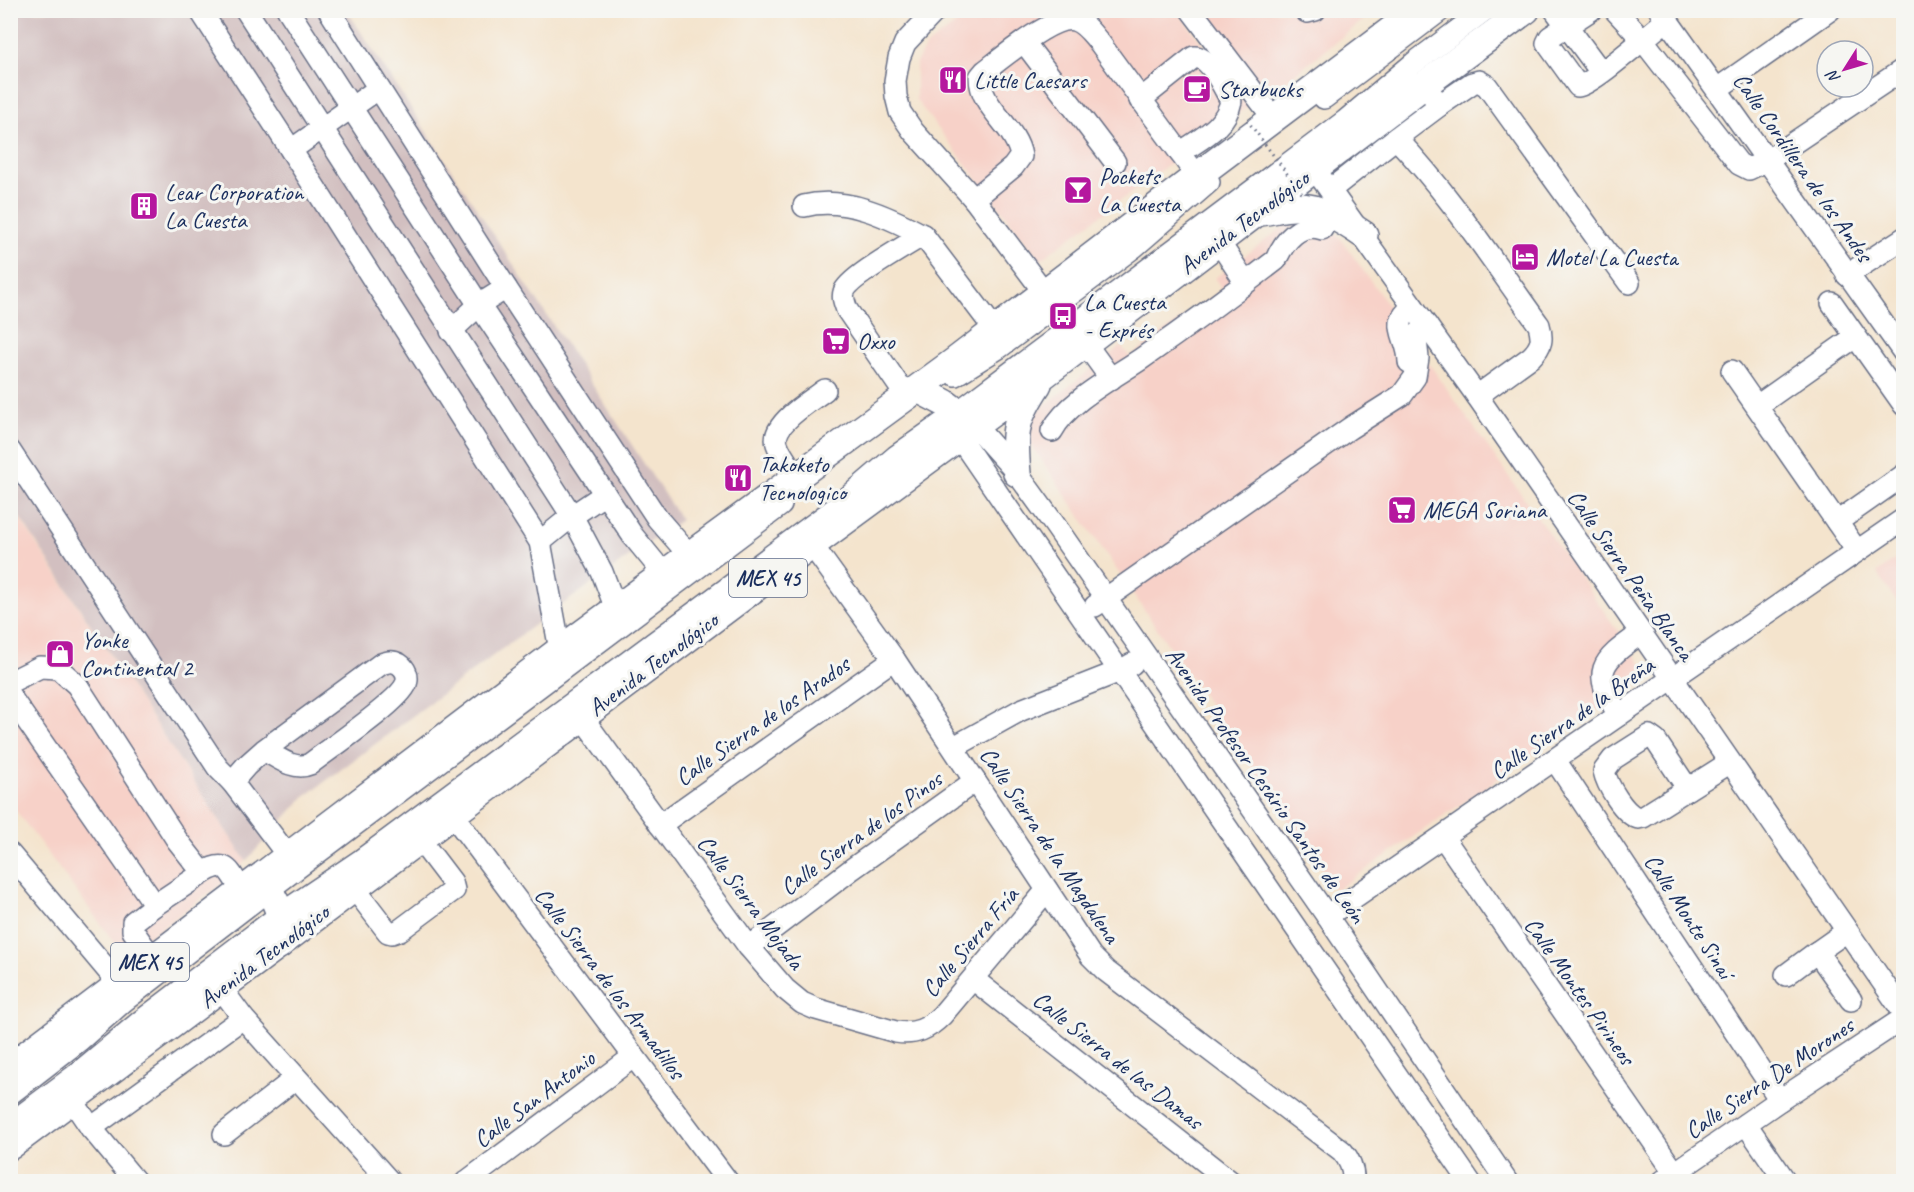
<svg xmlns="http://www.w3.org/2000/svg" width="1914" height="1192" viewBox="0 0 1914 1192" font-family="Caveat,sans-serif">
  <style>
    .built { fill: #f7d1c8 }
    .industrial { fill: #d2bfc0 }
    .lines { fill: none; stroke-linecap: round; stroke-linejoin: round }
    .minor-casing { stroke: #676e85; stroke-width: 24 }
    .major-casing { stroke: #676e85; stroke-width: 30 }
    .minor { stroke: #fff; stroke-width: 21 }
    .major { stroke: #fff; stroke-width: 27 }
    .path-bridge { stroke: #676e85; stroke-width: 3; stroke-dasharray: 1.5 4.5; stroke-linecap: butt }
    .labels { text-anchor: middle; stroke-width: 6; stroke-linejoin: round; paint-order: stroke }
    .shield { fill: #f6f6f2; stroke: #5d6b8a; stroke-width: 1.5 }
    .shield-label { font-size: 22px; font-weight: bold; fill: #1b2f5e }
    .poi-label { font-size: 24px; fill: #1b2f5e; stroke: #f6f6f2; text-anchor: start }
    .street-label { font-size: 24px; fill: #1b2f5e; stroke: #f6f6f2 }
  </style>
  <rect width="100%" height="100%" fill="#f6f6f2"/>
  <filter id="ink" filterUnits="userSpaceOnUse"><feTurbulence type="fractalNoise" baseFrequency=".0167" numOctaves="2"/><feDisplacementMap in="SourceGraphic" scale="12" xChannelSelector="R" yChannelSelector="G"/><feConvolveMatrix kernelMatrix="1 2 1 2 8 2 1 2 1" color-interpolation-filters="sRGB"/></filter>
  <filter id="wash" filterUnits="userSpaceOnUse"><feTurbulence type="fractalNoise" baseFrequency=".008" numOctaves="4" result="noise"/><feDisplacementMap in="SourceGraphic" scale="24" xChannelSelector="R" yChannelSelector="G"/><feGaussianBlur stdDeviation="1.35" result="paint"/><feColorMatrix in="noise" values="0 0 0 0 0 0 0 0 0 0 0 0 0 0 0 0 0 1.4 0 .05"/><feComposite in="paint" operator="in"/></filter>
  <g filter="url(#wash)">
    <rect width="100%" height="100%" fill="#f4e4cd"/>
    <g class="built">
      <polygon points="1177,10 1248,106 1040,260 916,100 916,63 926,46 974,11"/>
      <polygon points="1202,11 1375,11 1265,97"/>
      <polygon points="1300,220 1311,220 1334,232 1341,239 1649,675 1336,890 1030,443 1030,428 1036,412 1121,346 1130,357 1222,290 1215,278 1290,222"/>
      <polygon points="10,504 246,861 225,881 124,955 11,804"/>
      <polygon points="1903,554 1903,611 1877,573"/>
    </g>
    <polygon class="industrial" points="10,11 347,11 681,520 542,619 303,798 246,861 11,504"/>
  </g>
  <g filter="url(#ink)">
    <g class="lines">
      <g class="minor-casing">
        <g id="minor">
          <polyline points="200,10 291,150 540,542 560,650"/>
          <polyline points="246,10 572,516 602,572 616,609"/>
          <polyline points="288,10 479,305 605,494"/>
          <polyline points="329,10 506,288 657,518 690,556"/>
          <polyline points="936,10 905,43 899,58 895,81 896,96 900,112 913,131 974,199"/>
          <polyline points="1191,10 1274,119"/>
          <polyline points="1555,10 1601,72"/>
          <path d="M 1591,10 L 1550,37 L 1547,43 L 1578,86 C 1592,85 1651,32 1667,20"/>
          <polyline points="1615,10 1642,39 1739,164 1749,169 1768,160 1904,69"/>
          <polyline points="1660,10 1904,353"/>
          <polyline points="1307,12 1315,10"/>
          <polyline points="1024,42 1115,162"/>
          <path d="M 1424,85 L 1440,105 L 1396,138 C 1450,195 1493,261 1539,325 C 1543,339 1542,346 1531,357 L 1477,396"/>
          <polyline points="1717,89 1830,10"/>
          <polyline points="1324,98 1441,10"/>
          <path d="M 1140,100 L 1194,57 C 1210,56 1224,88 1231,101 C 1226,127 1201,138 1180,153"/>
          <polyline points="1440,105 1472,83 1479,81 1487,86 1629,283"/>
          <polyline points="291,150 378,89"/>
          <polyline points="1314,168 1477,396 1904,1013"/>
          <polyline points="1330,190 1396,138"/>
          <path d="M 804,206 C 845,196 887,216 923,235"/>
          <polyline points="1219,242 1246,283"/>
          <polyline points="1847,275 1904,238"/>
          <path d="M 1044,292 L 974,199 L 1013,167 L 1021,156 C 1016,126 980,108 980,77 L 985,71 C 1002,58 1053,15 1074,20 C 1085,23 1092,34 1099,42 L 1197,176"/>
          <polyline points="1832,303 1904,405"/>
          <polyline points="451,331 479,305 506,288"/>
          <polyline points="1085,343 1111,379"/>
          <path d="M 1409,362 C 1409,337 1388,324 1413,307"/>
          <polyline points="1732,371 1857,551"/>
          <polyline points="955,375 1000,347 1134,247 1209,182"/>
          <path d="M 906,396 L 847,310 C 845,304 842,298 844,292 C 848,278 908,245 923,235 L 995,330"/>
          <polyline points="1757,406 1855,337"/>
          <polyline points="974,425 1017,473 1054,524 1327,916 1507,1182"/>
          <path d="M 1052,431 C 1068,401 1113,378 1141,359 C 1187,327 1232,294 1276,260 C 1284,241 1300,221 1322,229"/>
          <polyline points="959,437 1470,1182"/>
          <polyline points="10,451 218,768 232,782 288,856"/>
          <path d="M 797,477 C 790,466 781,456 777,444 C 770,424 811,401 825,390"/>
          <polyline points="1837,522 1904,475"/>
          <polyline points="540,542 572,516 605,494 633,536 664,574"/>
          <path d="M 812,545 L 894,659 L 1091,956 L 1106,971 L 1342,1151 C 1350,1160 1354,1169 1353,1182"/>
          <polyline points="1095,606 1350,428 1402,395 1415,377 1418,358 1416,340 1419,333 1427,326"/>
          <path d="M 10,682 L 40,667 L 58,668 L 77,685 L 177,840 L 203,873 C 227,858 229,871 242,891"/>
          <polyline points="10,696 155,905"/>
          <path d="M 1619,715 C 1591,671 1600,662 1640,634"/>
          <path d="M 582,717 L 749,947 L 785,989 L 802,1003 L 816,1009 L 896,1032 C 916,1035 928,1029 942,1015 L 1047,890"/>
          <polyline points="954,747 1021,710 1120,671 1132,664"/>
          <polyline points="1555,760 1780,1100"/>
          <path d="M 232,782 L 246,766 L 264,750 L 381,664 C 388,662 392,660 399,664 C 405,668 409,676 406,684 C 399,702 329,749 310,764 C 294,771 277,757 264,750"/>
          <path d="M 1688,789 L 1656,741 L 1649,736 L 1613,759 L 1604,771 C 1607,785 1624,814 1638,818 L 1643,817 L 1729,763"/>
          <polyline points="453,815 728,1182"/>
          <polyline points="660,825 894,659"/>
          <polyline points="1443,837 1675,1173"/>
          <polyline points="10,854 120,985"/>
          <polyline points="355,889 388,932 392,933 400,930 451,892 454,890 452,882 420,840"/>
          <polyline points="1327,916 1904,519"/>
          <polyline points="1847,931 1817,952 1851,1000"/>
          <polyline points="749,947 852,869 975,781"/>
          <polyline points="153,959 133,931 133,922 155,905 203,873"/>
          <polyline points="1786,975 1817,952"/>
          <polyline points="973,979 1231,1182"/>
          <polyline points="221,988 243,1018 390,1182"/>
          <polyline points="10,1094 80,1040 124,1001 280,881 781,505"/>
          <polyline points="72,1100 91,1128 136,1182"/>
          <polyline points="10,1124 73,1077 142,1020 281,914 361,860 834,509 896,456 958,412 1345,121 1414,63 1485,10"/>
          <polyline points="1746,1124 1786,1182"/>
          <polyline points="91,1128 243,1018"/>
          <polyline points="224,1134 296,1078"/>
          <polyline points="1663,1181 1780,1100 1904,1018"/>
          <polyline points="466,1182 633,1057"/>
        </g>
      </g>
      <g class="major-casing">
        <g id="major">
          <path d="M 1260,212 C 1271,211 1283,207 1294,207 C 1321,206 1342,220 1364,235"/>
          <polyline points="918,389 945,403 974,425"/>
          <path d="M 1017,473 C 1013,431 1015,419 1038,384"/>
          <path d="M 252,884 C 282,891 282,921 279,945"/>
          <polyline points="10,1067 560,650 955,361 1197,176 1418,10"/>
          <polyline points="10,1146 812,545 1045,374 1424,85 1526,10"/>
        </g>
      </g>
      <use href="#minor" class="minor"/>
      <use href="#major" class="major"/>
      <polyline class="path-bridge" points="1247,120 1303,195"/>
    </g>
  </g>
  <defs>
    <g id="restaurant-square" transform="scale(1.5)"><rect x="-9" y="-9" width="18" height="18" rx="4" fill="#b5179e" stroke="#f6f6f2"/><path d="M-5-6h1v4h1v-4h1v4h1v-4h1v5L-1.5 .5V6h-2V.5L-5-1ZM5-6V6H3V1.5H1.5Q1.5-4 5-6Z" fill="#fff"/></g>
    <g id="cafe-square" transform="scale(1.5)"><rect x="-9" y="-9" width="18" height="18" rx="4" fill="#b5179e" stroke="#f6f6f2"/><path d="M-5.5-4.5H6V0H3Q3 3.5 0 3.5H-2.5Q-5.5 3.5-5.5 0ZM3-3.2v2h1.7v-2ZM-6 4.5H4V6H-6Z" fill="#fff"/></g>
    <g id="bar-square" transform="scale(1.5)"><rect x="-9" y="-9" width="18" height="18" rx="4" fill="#b5179e" stroke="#f6f6f2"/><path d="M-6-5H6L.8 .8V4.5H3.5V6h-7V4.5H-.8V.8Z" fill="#fff"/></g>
    <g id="building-square" transform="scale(1.5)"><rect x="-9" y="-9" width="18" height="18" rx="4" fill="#b5179e" stroke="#f6f6f2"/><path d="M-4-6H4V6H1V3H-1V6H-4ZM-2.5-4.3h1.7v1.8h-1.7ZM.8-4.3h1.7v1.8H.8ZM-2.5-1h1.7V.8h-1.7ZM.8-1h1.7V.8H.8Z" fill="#fff"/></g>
    <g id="hotel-square" transform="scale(1.5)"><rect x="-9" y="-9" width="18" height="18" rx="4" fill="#b5179e" stroke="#f6f6f2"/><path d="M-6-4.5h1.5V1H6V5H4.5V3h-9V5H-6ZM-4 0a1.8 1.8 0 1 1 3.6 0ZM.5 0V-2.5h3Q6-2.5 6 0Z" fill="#fff"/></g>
    <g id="bus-square" transform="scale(1.5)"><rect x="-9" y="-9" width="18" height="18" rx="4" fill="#b5179e" stroke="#f6f6f2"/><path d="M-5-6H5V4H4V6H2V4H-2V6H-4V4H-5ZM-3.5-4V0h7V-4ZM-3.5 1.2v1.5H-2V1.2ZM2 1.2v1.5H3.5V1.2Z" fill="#fff"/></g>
    <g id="supermarket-square" transform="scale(1.5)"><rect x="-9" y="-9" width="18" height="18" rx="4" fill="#b5179e" stroke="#f6f6f2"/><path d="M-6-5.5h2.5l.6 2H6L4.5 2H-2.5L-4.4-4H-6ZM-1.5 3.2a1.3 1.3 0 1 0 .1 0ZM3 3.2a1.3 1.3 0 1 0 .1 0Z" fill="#fff"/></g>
    <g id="shop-square" transform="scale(1.5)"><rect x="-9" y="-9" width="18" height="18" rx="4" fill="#b5179e" stroke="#f6f6f2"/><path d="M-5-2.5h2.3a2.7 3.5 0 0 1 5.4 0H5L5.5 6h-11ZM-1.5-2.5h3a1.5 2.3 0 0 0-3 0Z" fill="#fff"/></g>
  </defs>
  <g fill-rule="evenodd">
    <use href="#restaurant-square" x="953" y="80"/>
    <use href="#cafe-square" x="1197" y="89"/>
    <use href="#bar-square" x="1078" y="190"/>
    <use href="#building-square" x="144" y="206"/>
    <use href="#hotel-square" x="1525" y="257"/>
    <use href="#bus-square" x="1063" y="316"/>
    <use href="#supermarket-square" x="836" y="341"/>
    <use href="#restaurant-square" x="738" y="478"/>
    <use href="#supermarket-square" x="1402" y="510"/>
    <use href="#shop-square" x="60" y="654"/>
  </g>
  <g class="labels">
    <g class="shield">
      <rect x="729" y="559" width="78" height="38" rx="4.5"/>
      <rect x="111" y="943" width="78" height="38" rx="4.5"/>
    </g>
    <g class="shield-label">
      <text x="768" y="586">MEX 45</text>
      <text x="150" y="970">MEX 45</text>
    </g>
    <g class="poi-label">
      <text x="974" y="88">Little Caesars</text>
      <text x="1218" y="97">Starbucks</text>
      <text x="1099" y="184">Pockets<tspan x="1099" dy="28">La Cuesta</tspan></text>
      <text x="165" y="200">Lear Corporation<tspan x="165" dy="28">La Cuesta</tspan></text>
      <text x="1546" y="265">Motel La Cuesta</text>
      <text x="1084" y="310">La Cuesta<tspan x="1084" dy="28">- Exprés</tspan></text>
      <text x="857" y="349">Oxxo</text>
      <text x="759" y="472">Takoketo<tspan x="759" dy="28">Tecnologico</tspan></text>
      <text x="1423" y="518">MEGA Soriana</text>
      <text x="81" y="648">Yonke<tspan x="81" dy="28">Continental 2</tspan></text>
    </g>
    <g class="street-label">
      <text transform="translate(1803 167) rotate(55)" y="8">Calle Cordillera de los Andes</text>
      <text transform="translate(1244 222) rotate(-37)" y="8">Avenida Tecnológico</text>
      <text transform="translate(1631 575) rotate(55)" y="8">Calle Sierra Peña Blanca</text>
      <text transform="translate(653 664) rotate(-37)" y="8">Avenida Tecnológico</text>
      <text transform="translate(1572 718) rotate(-35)" y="8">Calle Sierra de la Breña</text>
      <text transform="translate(762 721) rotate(-35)" y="8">Calle Sierra de los Arados</text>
      <text transform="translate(1266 785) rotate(55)" y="8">Avenida Profesor Cesário Santos de León</text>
      <text transform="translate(861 833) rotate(-36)" y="8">Calle Sierra de los Pinos</text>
      <text transform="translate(1050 845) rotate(56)" y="8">Calle Sierra de la Magdalena</text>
      <text transform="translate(751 902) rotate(53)" y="8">Calle Sierra Mojada</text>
      <text transform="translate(1689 916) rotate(57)" y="8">Calle Monte Sinaí</text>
      <text transform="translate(970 942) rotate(-50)" y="8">Calle Sierra Fría</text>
      <text transform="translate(264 956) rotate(-37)" y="8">Avenida Tecnológico</text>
      <text transform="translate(610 983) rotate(53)" y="8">Calle Sierra de los Armadillos</text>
      <text transform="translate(1580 991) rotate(55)" y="8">Calle Montes Pirineos</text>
      <text transform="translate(1118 1060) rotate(38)" y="8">Calle Sierra de las Damas</text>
      <text transform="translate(1769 1078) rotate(-34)" y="8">Calle Sierra De Morones</text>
      <text transform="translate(534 1099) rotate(-37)" y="8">Calle San Antonio</text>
    </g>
  </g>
  <rect width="1914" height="1192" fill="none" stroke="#f6f6f2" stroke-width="36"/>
  <g transform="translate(1845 69) rotate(233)"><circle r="28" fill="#f6f6f2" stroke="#9ea6b7" stroke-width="1.5"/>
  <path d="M0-4.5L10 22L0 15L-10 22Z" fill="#b5179e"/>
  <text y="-9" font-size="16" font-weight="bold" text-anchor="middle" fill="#1b2f5e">N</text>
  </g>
</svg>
